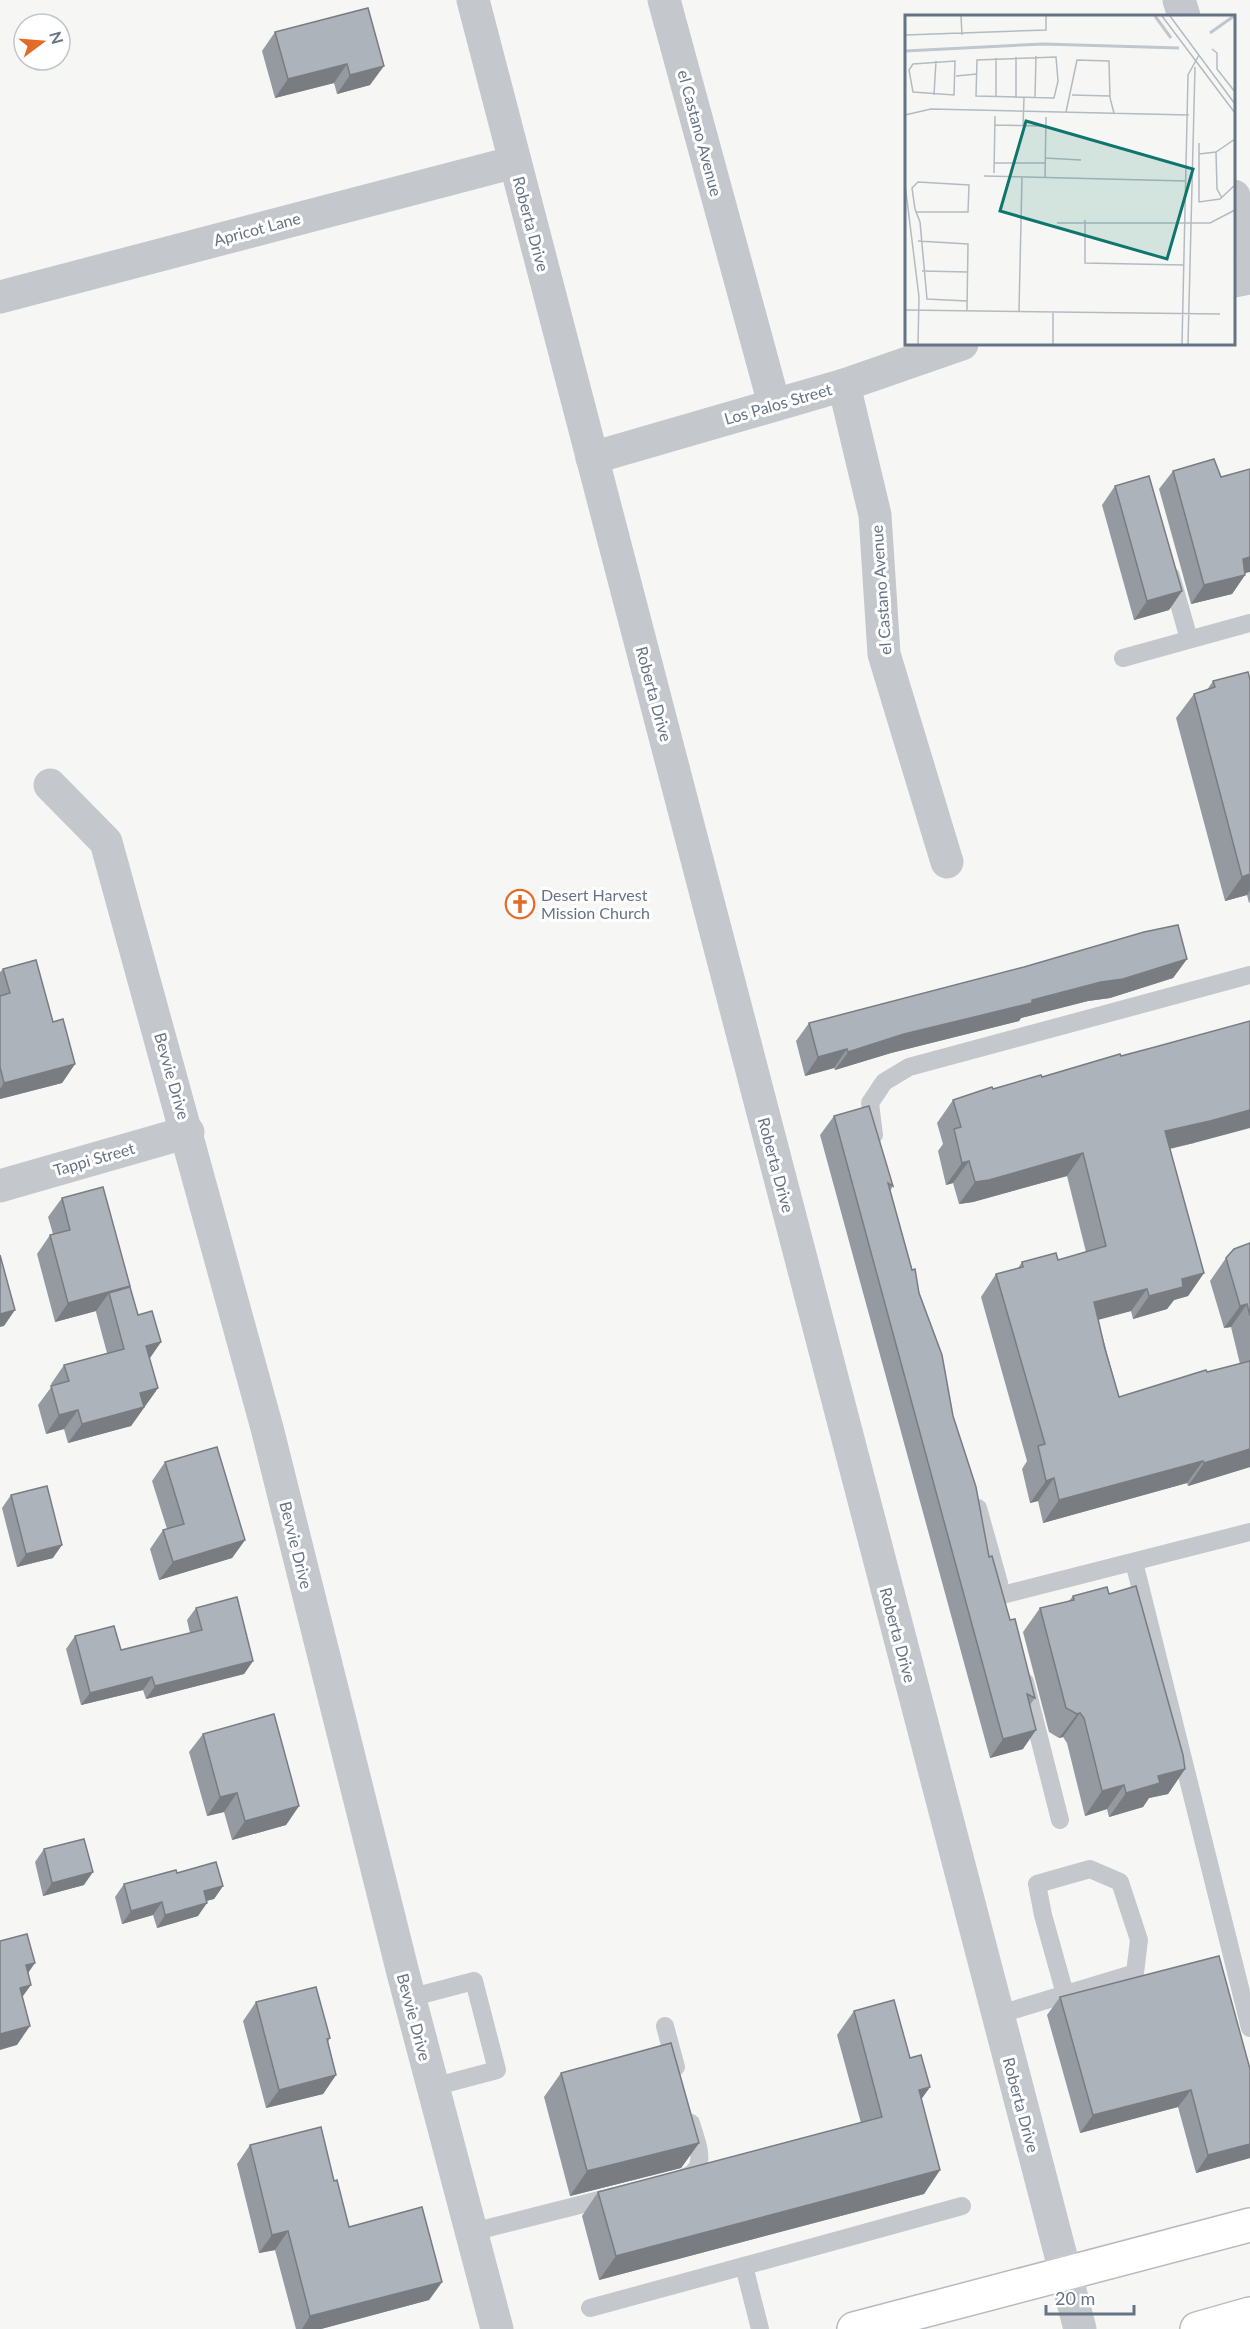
<svg xmlns="http://www.w3.org/2000/svg" width="1250" height="2329" viewBox="0 0 1250 2329" font-family="Lato,sans-serif">
  <style>
    .lines { fill: none; stroke-linecap: round; stroke-linejoin: round }
    .primary-casing { stroke: #b7babf; stroke-width: 36 }
    .lane { stroke: #c4c7cb; stroke-width: 18 }
    .street { stroke: #c4c7cb; stroke-width: 33 }
    .primary { stroke: #fff; stroke-width: 33 }
    .wall { fill: #959aa0 }
    .shaded-wall { fill: #797d82 }
    .building { fill: #adb3ba; stroke: #797d82; stroke-width: 1.5 }
    .labels { text-anchor: middle; stroke-width: 6; stroke-linejoin: round; paint-order: stroke }
    .street-label { font-size: 16px; fill: #667385; stroke: #fff }
    .poi-label { font-size: 16px; fill: #667385; stroke: #fff; text-anchor: start }
    .inset-river { fill: none; stroke: #bfc7cd; stroke-width: 3 }
    .inset-road { fill: none; stroke: #b3bac1; stroke-width: 1.5 }
    .view { fill: #0f766e; fill-opacity: 0.15; stroke: #0f766e; stroke-width: 3 }
    .inset-edge { fill: none; stroke: #667385; stroke-width: 3 }
  </style>
  <rect width="100%" height="100%" fill="#f6f7f4"/>
  <g class="lines">
    <g class="primary-casing">
      <g id="primary">
        <polyline points="854,2329 1250,2225"/>
        <polyline points="1197,2329 1250,2314"/>
      </g>
    </g>
    <g class="lane">
      <polyline points="1171,576 1189,639"/>
      <polyline points="1123,658 1250,623"/>
      <polyline points="874,1135 870,1103 884,1082 909,1067 1250,975"/>
      <polyline points="978,1508 999,1583"/>
      <polyline points="1134,1562 1250,2028"/>
      <polyline points="1002,1595 1250,1532"/>
      <polyline points="1025,1682 1060,1820"/>
      <polyline points="409,1998 474,1981 497,2070 433,2087"/>
      <polyline points="997,2015 1135,1973 1139,1940 1120,1882 1090,1869 1037,1884 1043,1915 1065,1994"/>
      <polyline points="665,2026 676,2067"/>
      <path d="M 680,2179 C 711,2171 697,2145 691,2123"/>
      <polyline points="472,2232 615,2196"/>
      <polyline points="590,2308 744,2266"/>
      <polyline points="760,2329 744,2266 962,2206"/>
    </g>
    <g class="street">
      <polyline points="473,0 1080,2329"/>
      <polyline points="664,0 774,404"/>
      <polyline points="1179,0 1184,16"/>
      <polyline points="1234,196 1250,255"/>
      <polyline points="1234,281 1250,278"/>
      <polyline points="0,297 515,162"/>
      <polyline points="844,385 875,515 884,654 947,862"/>
      <polyline points="592,458 844,385 962,344"/>
      <polyline points="50,785 106,842 267,1428 403,1973 497,2329"/>
      <polyline points="0,1186 188,1132"/>
    </g>
    <use href="#primary" class="primary"/>
  </g>
  <g class="wall">
    <polygon points="368,8 370,85 337,94 334,83 275,98 262,51 275,32"/>
    <polygon points="1173,471 1221,477 1245,575 1232,594 1191,604 1159,489"/>
    <polygon points="1115,486 1182,591 1169,610 1134,620 1102,505"/>
    <polygon points="1250,679 1250,902 1249,903 1247,895 1225,901 1176,718 1194,694 1207,690 1213,681"/>
    <polygon points="1187,959 1173,978 1110,998 1088,1001 1021,1018 1019,1021 891,1053 835,1070 834,1068 805,1076 796,1041 809,1023"/>
    <polygon points="3,969 53,1022 75,1064 62,1083 0,1099 0,972"/>
    <polygon points="1121,1056 1194,1143 1170,1149 1204,1273 1188,1296 1174,1300 1167,1309 1133,1319 1131,1311 1098,1320 1119,1397 1240,1364 1231,1327 1224,1328 1210,1281 1226,1258 1250,1243 1250,1467 1188,1486 1187,1483 1043,1523 1038,1501 1030,1503 1022,1469 1027,1461 981,1297 996,1274 1018,1268 1022,1262 1058,1260 1086,1252 1067,1176 973,1202 959,1204 953,1183 946,1185 938,1151 943,1144 937,1123 953,1100"/>
    <polygon points="834,1116 893,1186 890,1191 919,1293 953,1416 989,1557 1035,1698 1030,1705 1023,1749 990,1758 820,1135"/>
    <polygon points="62,1198 138,1315 161,1342 149,1358 158,1388 131,1426 68,1443 64,1429 46,1434 38,1405 52,1386 51,1384 64,1365 107,1353 96,1312 96,1311 55,1322 37,1254 50,1235 53,1234 48,1217"/>
    <polygon points="165,1462 245,1540 232,1558 159,1580 150,1549 163,1530 167,1529 152,1481"/>
    <polygon points="11,1495 53,1558 17,1567 2,1508"/>
    <polygon points="1073,1596 1185,1769 1168,1794 1149,1798 1143,1807 1109,1817 1107,1809 1085,1816 1067,1743 1063,1737 1059,1738 1049,1732 1023,1632 1040,1608 1069,1601"/>
    <polygon points="196,1608 253,1661 244,1674 146,1699 143,1690 81,1705 66,1649 75,1636 121,1650 190,1633 187,1620"/>
    <polygon points="203,1734 299,1806 286,1825 232,1840 224,1812 207,1816 189,1752"/>
    <polygon points="44,1849 84,1885 43,1896 35,1862"/>
    <polygon points="177,1873 223,1886 214,1899 206,1901 198,1916 157,1928 153,1915 122,1924 115,1897 124,1884"/>
    <polygon points="1219,1956 1250,2158 1196,2173 1178,2107 1080,2133 1047,2015 1060,1997"/>
    <polygon points="256,2002 330,2038 328,2042 336,2075 323,2094 266,2108 243,2021"/>
    <polygon points="854,2011 910,2058 930,2087 921,2099 940,2170 924,2194 599,2280 582,2216 598,2192 861,2123 837,2035"/>
    <polygon points="561,2073 699,2143 681,2168 570,2196 544,2097"/>
    <polygon points="250,2145 334,2181 349,2227 442,2282 429,2300 321,2329 296,2329 275,2250 259,2253 237,2164"/>
  </g>
  <g class="shaded-wall">
    <polygon points="347,64 334,83 275,98 288,79"/>
    <polygon points="384,66 370,85 337,94 350,75"/>
    <polygon points="1250,557 1250,572 1230,577 1243,559"/>
    <polygon points="1245,575 1232,594 1191,604 1204,585"/>
    <polygon points="1182,591 1169,610 1134,620 1147,601"/>
    <polygon points="1250,874 1250,890 1247,895 1225,901 1242,877"/>
    <polygon points="1187,959 1173,978 1110,998 1088,1001 1021,1018 1019,1021 891,1053 835,1070 848,1052 904,1034"/>
    <polygon points="847,1049 834,1068 805,1076 818,1057"/>
    <polygon points="75,1064 62,1083 0,1099 0,1089 4,1083"/>
    <polygon points="1250,1110 1250,1128 1194,1143 1149,1153 1165,1131"/>
    <polygon points="1083,1153 1067,1176 973,1202 959,1204 975,1182"/>
    <polygon points="969,1161 953,1183 946,1185 962,1163"/>
    <polygon points="1204,1273 1188,1296 1174,1300 1167,1309 1133,1319 1149,1296 1182,1279"/>
    <polygon points="130,1286 109,1293 96,1311 55,1322 68,1303"/>
    <polygon points="1147,1289 1131,1311 1078,1325 1094,1302"/>
    <polygon points="1247,1304 1231,1327 1224,1328 1240,1306"/>
    <polygon points="15,1310 4,1326 0,1327 0,1314"/>
    <polygon points="161,1342 148,1361 146,1346"/>
    <polygon points="158,1388 131,1426 68,1443 82,1424 140,1393"/>
    <polygon points="78,1410 64,1429 46,1434 59,1415"/>
    <polygon points="1250,1449 1250,1467 1188,1486 1204,1463"/>
    <polygon points="1203,1461 1187,1483 1043,1523 1059,1500"/>
    <polygon points="1054,1478 1038,1501 1030,1503 1046,1481"/>
    <polygon points="245,1540 232,1558 159,1580 173,1562"/>
    <polygon points="62,1545 53,1558 17,1567 26,1554"/>
    <polygon points="253,1661 244,1674 146,1699 155,1686"/>
    <polygon points="152,1677 143,1690 81,1705 90,1693"/>
    <polygon points="1080,1713 1063,1737 1059,1738 1077,1714"/>
    <polygon points="1036,1730 1023,1749 990,1758 1003,1739"/>
    <polygon points="1185,1769 1168,1794 1149,1798 1143,1807 1109,1817 1126,1793 1158,1776"/>
    <polygon points="1124,1785 1107,1809 1085,1816 1102,1791"/>
    <polygon points="237,1793 224,1812 207,1816 220,1797"/>
    <polygon points="299,1806 286,1825 232,1840 245,1821"/>
    <polygon points="93,1872 84,1885 43,1896 52,1883"/>
    <polygon points="223,1886 214,1899 195,1904 204,1891"/>
    <polygon points="162,1902 153,1915 122,1924 131,1911"/>
    <polygon points="207,1903 198,1916 157,1928 165,1915"/>
    <polygon points="35,1963 22,1982 26,1965"/>
    <polygon points="31,1985 18,2003 20,1988"/>
    <polygon points="30,2026 17,2045 0,2050 0,2034"/>
    <polygon points="336,2075 323,2094 266,2108 279,2090"/>
    <polygon points="930,2087 913,2111 919,2090"/>
    <polygon points="1191,2090 1178,2107 1080,2133 1093,2115"/>
    <polygon points="699,2143 681,2168 570,2196 587,2171"/>
    <polygon points="1250,2144 1250,2158 1196,2173 1208,2155"/>
    <polygon points="940,2170 924,2194 599,2280 616,2256"/>
    <polygon points="288,2231 275,2250 259,2253 272,2235"/>
    <polygon points="442,2282 429,2300 321,2329 302,2329 310,2316"/>
  </g>
  <g class="building">
    <polygon points="368,8 384,66 350,75 347,64 288,79 275,32"/>
    <polygon points="1214,459 1221,477 1250,469 1250,557 1243,559 1245,575 1204,585 1173,471"/>
    <polygon points="1149,476 1182,591 1147,601 1115,486"/>
    <polygon points="1248,672 1250,679 1250,874 1242,877 1194,694 1215,687 1213,681"/>
    <polygon points="1178,925 1187,959 1123,979 1101,982 1032,1000 1032,1003 904,1034 848,1052 847,1049 818,1057 809,1023 1024,967 1144,932"/>
    <polygon points="36,960 53,1022 63,1019 75,1064 4,1083 0,1067 0,996 10,993 3,969"/>
    <polygon points="1250,1021 1250,1110 1210,1121 1165,1131 1204,1273 1182,1279 1183,1287 1149,1296 1147,1289 1094,1302 1105,1349 1119,1397 1206,1370 1207,1372 1250,1361 1250,1449 1204,1463 1203,1461 1059,1500 1054,1478 1046,1481 1038,1446 1045,1444 996,1274 1023,1267 1022,1262 1056,1253 1058,1260 1106,1246 1083,1153 989,1180 975,1182 969,1161 962,1163 954,1129 961,1127 953,1100 992,1087 993,1089 1041,1075 1042,1077 1120,1054 1121,1056 1155,1047"/>
    <polygon points="869,1106 893,1186 888,1183 912,1270 915,1269 919,1293 942,1355 953,1416 976,1487 989,1557 992,1556 1010,1620 1015,1619 1035,1698 1027,1694 1036,1730 1003,1739 834,1116"/>
    <polygon points="103,1187 130,1286 68,1303 50,1235 70,1230 62,1198"/>
    <polygon points="1250,1243 1250,1316 1247,1304 1240,1306 1226,1258 1234,1249"/>
    <polygon points="0,1255 15,1310 0,1314"/>
    <polygon points="130,1287 138,1315 152,1311 161,1342 146,1346 158,1388 140,1393 144,1407 82,1424 78,1410 59,1415 51,1386 69,1381 64,1365 124,1349 109,1293"/>
    <polygon points="217,1447 245,1540 173,1562 163,1530 184,1524 165,1462"/>
    <polygon points="47,1486 62,1545 26,1554 11,1495"/>
    <polygon points="1136,1586 1183,1755 1185,1769 1158,1776 1160,1783 1126,1793 1124,1785 1102,1791 1084,1718 1080,1713 1077,1714 1066,1708 1040,1608 1074,1600 1073,1596 1107,1587 1109,1594"/>
    <polygon points="237,1597 253,1661 155,1686 152,1677 90,1693 75,1636 114,1626 121,1650 202,1630 196,1608"/>
    <polygon points="274,1714 299,1806 245,1821 237,1793 220,1797 203,1734"/>
    <polygon points="84,1839 93,1872 52,1883 44,1849"/>
    <polygon points="216,1862 223,1886 204,1891 207,1903 165,1915 162,1902 131,1911 124,1884 176,1870 177,1873"/>
    <polygon points="27,1934 35,1963 26,1965 31,1985 20,1988 30,2026 0,2034 0,1941"/>
    <polygon points="1219,1956 1250,2069 1250,2144 1208,2155 1191,2090 1093,2115 1060,1997"/>
    <polygon points="316,1987 330,2038 327,2039 336,2075 279,2090 256,2002"/>
    <polygon points="894,2000 910,2058 921,2055 930,2087 919,2090 940,2170 616,2256 598,2192 882,2117 854,2011"/>
    <polygon points="671,2043 699,2143 587,2171 561,2073"/>
    <polygon points="321,2127 334,2181 337,2180 349,2227 422,2207 442,2282 310,2316 288,2231 272,2235 250,2145"/>
  </g>
  <defs>
    <g id="church-ring" transform="scale(1.5)"><circle r="9.5" fill="#fff" stroke="#e36a27" stroke-width="1.5"/><path d="M-1.2-6h2.4v3.5h3.3v2.4h-3.3V6h-2.4V-.1h-3.3v-2.4h3.3Z" fill="#e36a27"/></g>
  </defs>
  <g fill-rule="evenodd">
    <use href="#church-ring" x="520" y="904"/>
  </g>
  <g class="labels">
    <g class="street-label">
      <text transform="translate(700 133) rotate(75)" y="6">el Castano Avenue</text>
      <text transform="translate(531 224) rotate(75)" y="6">Roberta Drive</text>
      <text transform="translate(257 229) rotate(-15)" y="6">Apricot Lane</text>
      <text transform="translate(778 404) rotate(-16)" y="6">Los Palos Street</text>
      <text transform="translate(881 590) rotate(-94)" y="6">el Castano Avenue</text>
      <text transform="translate(654 694) rotate(75)" y="6">Roberta Drive</text>
      <text transform="translate(172 1076) rotate(74)" y="6">Bevvie Drive</text>
      <text transform="translate(94 1159) rotate(-16)" y="6">Tappi Street</text>
      <text transform="translate(776 1165) rotate(75)" y="6">Roberta Drive</text>
      <text transform="translate(296 1545) rotate(76)" y="6">Bevvie Drive</text>
      <text transform="translate(898 1635) rotate(75)" y="6">Roberta Drive</text>
      <text transform="translate(414 2017) rotate(75)" y="6">Bevvie Drive</text>
      <text transform="translate(1021 2105) rotate(75)" y="6">Roberta Drive</text>
    </g>
    <g class="poi-label">
      <text x="541" y="901">Desert Harvest<tspan x="541" dy="18">Mission Church</tspan></text>
    </g>
  </g>
  <g transform="translate(905 15)">
    <rect width="330" height="330" fill="#f6f7f4"/>
    <path class="inset-river" d="M 250,1 L 266,23M 305,18 L 329,1M 0,36 L 138,29 L 274,33"/>
    <path class="inset-road" d="M 56,1 L 57,20M 257,1 L 330,98M 265,1 L 330,89M 0,20 L 141,15 L 141,1M 307,34 L 312,38 L 312,54 L 330,77M 151,42 L 153,66 L 149,83 L 71,81 L 72,45 ZM 50,46 L 49,80 L 8,77 L 4,55 L 8,49 ZM 51,61 L 72,59M 29,80 L 31,46M 167,80 L 205,81M 91,81 L 91,43M 111,83 L 111,42M 130,83 L 131,41M 161,97 L 172,45 L 204,46 L 205,83 L 209,98M 0,100 L 26,94 L 284,100M 90,110 L 141,111M 118,111 L 119,83M 294,128 L 294,187 L 315,184 L 330,170M 311,137 L 312,174 L 317,183M 294,139 L 311,137 L 330,124M 140,143 L 176,145M 89,148 L 140,148M 89,158 L 90,101M 79,161 L 281,166M 140,163 L 141,102M 0,169 L 14,282 L 13,329M 11,197 L 63,197 L 64,170 L 13,167 L 7,173 L 10,194 L 15,207 L 22,284 L 62,286M 180,205 L 180,248 L 279,250M 152,208 L 305,208 L 330,195M 13,226 L 63,229 L 62,295M 17,256 L 63,257M 0,295 L 315,299M 114,296 L 117,162M 148,329 L 148,297M 277,329 L 283,60 L 294,40M 283,329 L 290,52"/>
    <path class="view" d="M 121,106 L 288,154 L 262,244 L 95,196 Z"/>
    <rect width="330" height="330" class="inset-edge"/>
  </g>
  <g transform="translate(42 42) rotate(74)"><circle r="28" fill="#ffffff" stroke="#c2c7ce" stroke-width="1.5"/>
  <path d="M0-4.5L10 22L0 15L-10 22Z" fill="#e36a27"/>
  <text y="-9" font-size="16" font-weight="bold" text-anchor="middle" fill="#667385">N</text>
  </g>
  <path d="M1046 2305v9h88v-9" fill="none" stroke="#667385" stroke-width="3"/>
  <text x="1055" y="2305" font-size="18" fill="#667385" stroke="#ffffff" stroke-width="4.5" paint-order="stroke">20 m</text>
</svg>
